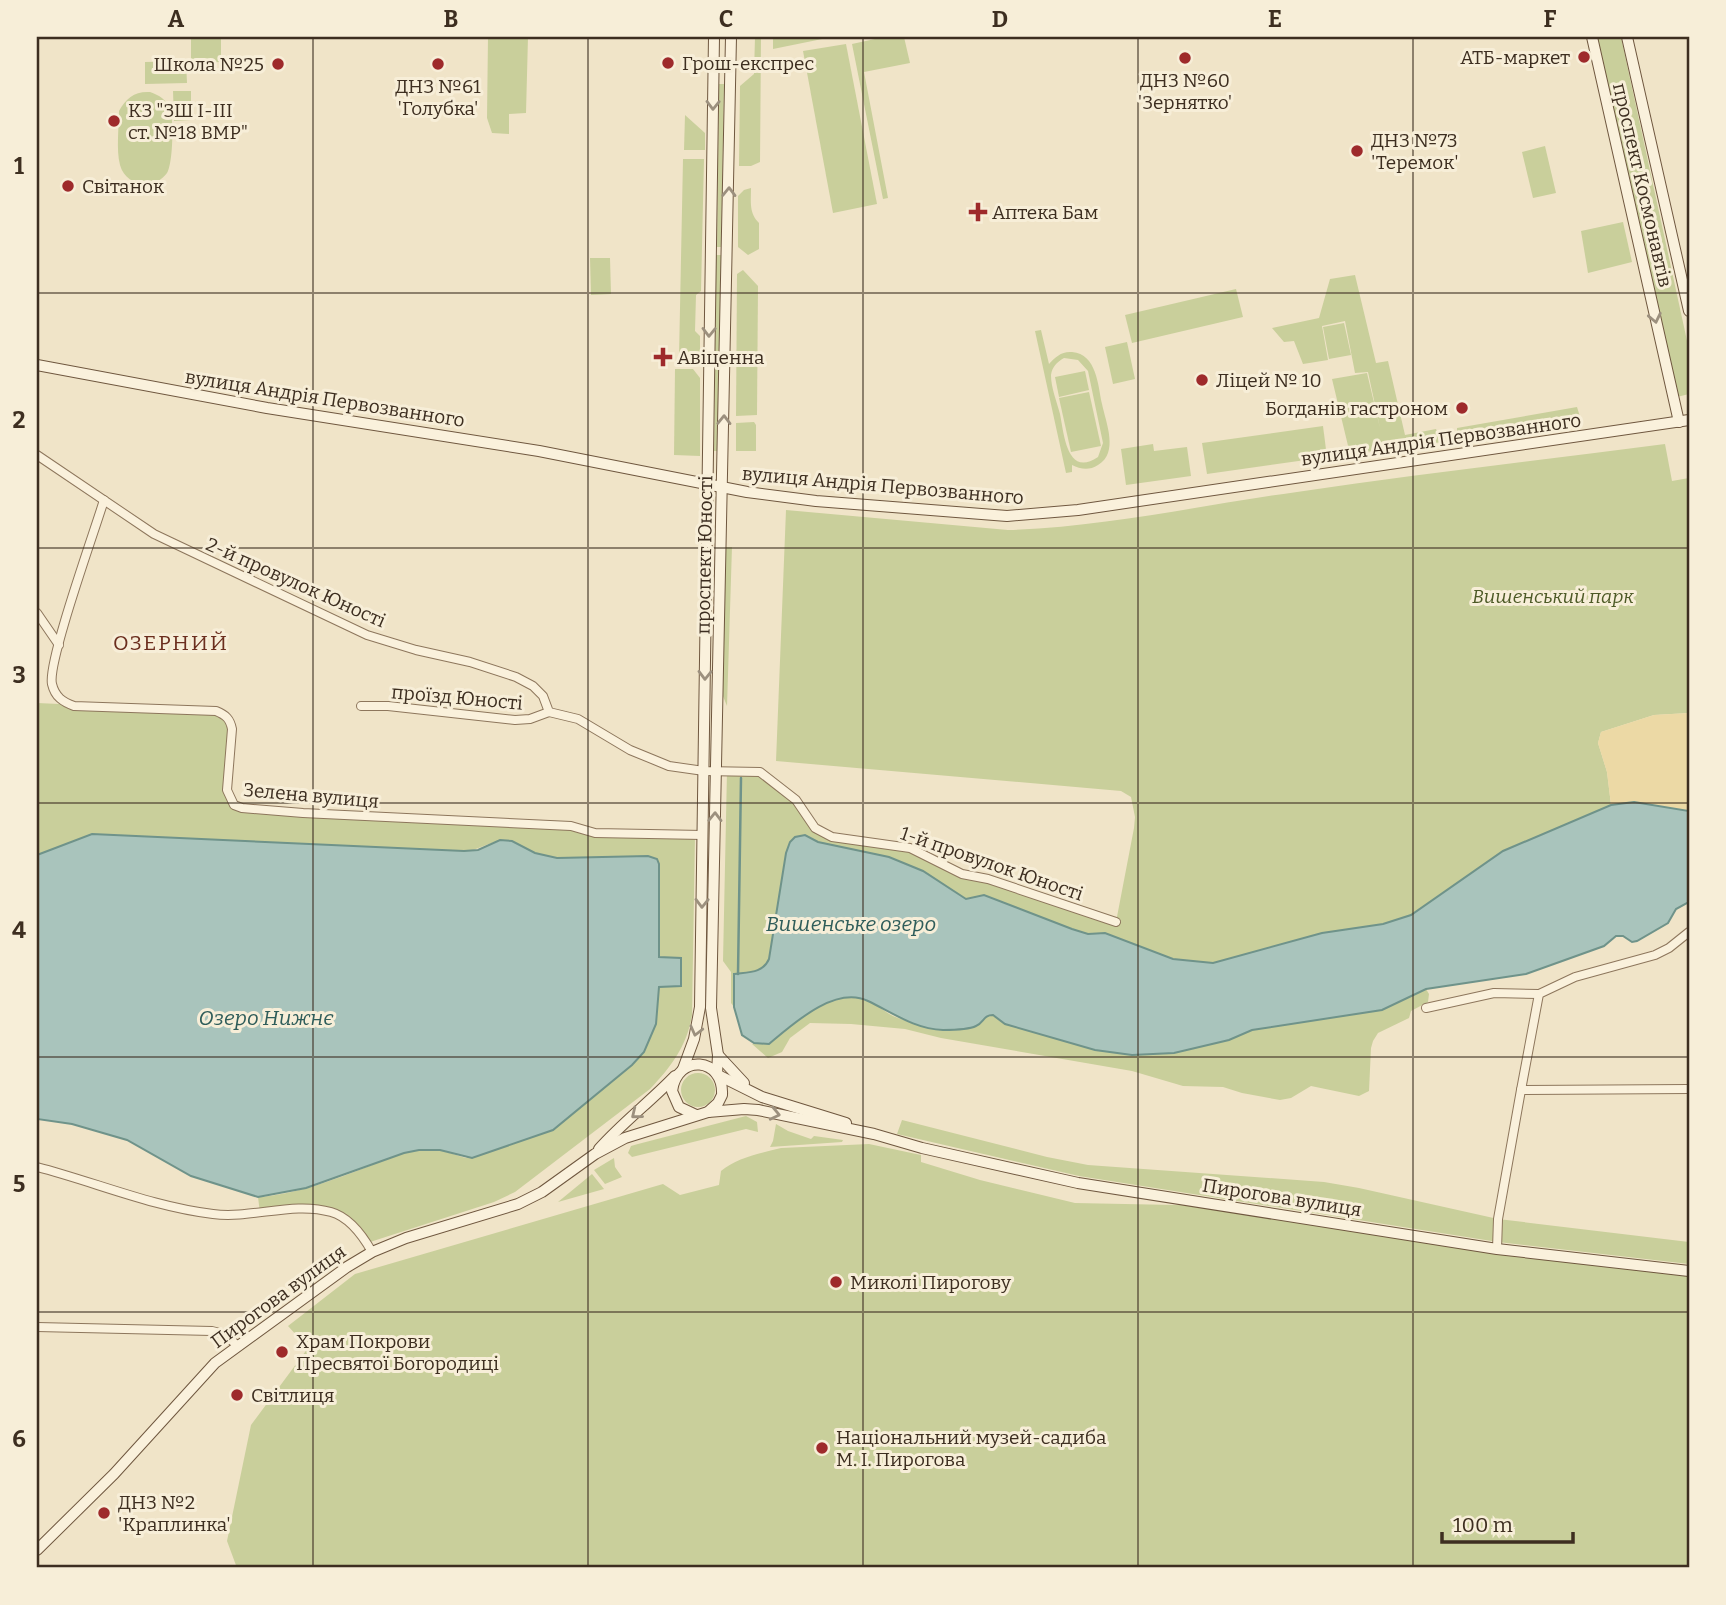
<svg xmlns="http://www.w3.org/2000/svg" width="1726" height="1605" viewBox="0 0 1726 1605" font-family="Bitter,serif">
  <style>
    .green { fill: #c9cf9b; fill-rule: evenodd }
    .sand { fill: #ecd9a5 }
    .water { fill: #a9c4bc; stroke: #6f938a; stroke-width: 2 }
    .lines { fill: none; stroke-linecap: round; stroke-linejoin: round }
    .stream { stroke: #6f938a; stroke-width: 2.5 }
    .street-casing { stroke: #8d765c; stroke-width: 10 }
    .secondary-casing { stroke: #6f573f; stroke-width: 12 }
    .street { stroke: #faf1dc; stroke-width: 8 }
    .secondary { stroke: #faf1dc; stroke-width: 10 }
    .oneway { stroke: #9c907e }
    .grid { fill: none; stroke: #3d2e20; stroke-width: 2; stroke-opacity: 0.55 }
    .poi-dot { fill: #9e2a2b; stroke: #f7eed8; stroke-width: 2.5 }
    .labels { text-anchor: middle; stroke-width: 6; stroke-linejoin: round; paint-order: stroke }
    .poi-label { font-size: 19px; fill: #3d2e20; stroke: #f7eed8; text-anchor: start }
    .street-label { font-size: 19px; fill: #3d2e20; stroke: #f7eed8 }
    .park-label { font-size: 19px; font-style: italic; fill: #4d5a26; stroke: #f7eed8 }
    .neighbourhood-label { font-size: 21px; letter-spacing: 2px; fill: #6b2e1e; stroke: #f7eed8 }
    .water-label { font-size: 21px; font-style: italic; fill: #2f5d5a; stroke: #f7eed8 }
    .neatline { fill: none; stroke: #3d2e20; stroke-width: 2.5 }
    .grid-label { font-size: 23px; text-anchor: middle; font-weight: bold; fill: #3d2e20 }
  </style>
  <rect width="100%" height="100%" fill="#f0e4c8"/>
  <g class="green">
    <polygon points="191,37 221,37 221,62 191,63"/>
    <polygon points="488,37 528,37 526,113 509,114 509,134 492,133 487,118"/>
    <polygon points="755,37 761,37 760,162 751,166 739,166 740,86 754,74"/>
    <polygon points="773,37 832,37 773,49"/>
    <polygon points="884,37 904,37 910,63 864,72 888,198 883,199 852,44"/>
    <polygon points="1596,37 1621,37 1689,350 1689,394 1677,397"/>
    <polygon points="846,44 877,204 833,213 803,51"/>
    <polygon points="186,61 187,83 145,84 145,62"/>
    <polygon points="719,84 724,84 721,247 717,247"/>
    <polygon points="173,91 191,91 191,120 174,121"/>
    <path d="M 150,92 C 159,95 167,100 170,109 C 174,119 173,164 167,173 C 155,190 126,187 120,165 C 116,149 119,128 119,111 C 126,98 135,91 150,92 Z"/>
    <polygon points="685,115 705,133 705,150 684,150"/>
    <polygon points="1545,146 1556,193 1533,198 1522,152"/>
    <polygon points="683,159 704,159 701,291 696,295 695,331 700,336 700,361 695,363 689,358 679,358"/>
    <path d="M 751,188 C 751,202 749,213 759,223 L 759,249 L 748,255 L 738,247 L 738,196 L 744,190 Z"/>
    <polygon points="1623,222 1632,262 1588,273 1581,231"/>
    <polygon points="716,255 721,255 719,451 714,451"/>
    <polygon points="590,258 610,258 611,294 591,295"/>
    <polygon points="743,270 758,286 757,415 736,416 737,274"/>
    <polygon points="1355,275 1376,363 1388,361 1405,435 1436,429 1442,442 1350,454 1332,379 1367,373 1380,428 1368,372 1355,373 1345,321 1322,326 1328,360 1303,364 1294,341 1284,342 1272,328 1319,318 1330,279"/>
    <polygon points="1236,289 1243,317 1132,343 1125,315"/>
    <polygon points="1344,323 1351,355 1329,359 1323,327"/>
    <path d="M 1041,330 L 1049,364 C 1055,357 1062,351 1072,352 C 1097,354 1098,386 1102,404 C 1106,423 1119,453 1098,465 C 1089,471 1080,469 1072,465 L 1072,472 L 1066,473 L 1035,331 ZM 1064,358 L 1078,360 L 1088,371 L 1103,443 L 1098,457 C 1067,478 1064,434 1060,414 C 1057,402 1051,388 1051,375 C 1052,367 1057,362 1064,358 Z"/>
    <polygon points="1127,342 1135,379 1113,384 1105,347"/>
    <polygon points="675,369 693,369 700,378 700,456 674,455"/>
    <polygon points="1085,371 1089,390 1059,397 1055,377"/>
    <polygon points="1089,392 1101,446 1071,452 1059,398"/>
    <polygon points="1577,407 1581,420 1452,440 1457,434 1457,428"/>
    <polygon points="754,422 756,425 756,451 736,451 736,423"/>
    <polygon points="1323,426 1327,457 1207,474 1202,443"/>
    <polygon points="1153,444 1154,451 1187,447 1191,476 1126,485 1121,449"/>
    <path d="M 1665,444 L 1672,481 L 1689,478 L 1689,713 L 1654,715 L 1601,732 L 1598,743 L 1607,772 L 1611,805 L 1503,851 L 1411,915 L 1383,924 L 1322,933 L 1218,962 L 1207,963 L 1173,959 L 1105,933 L 1088,934 L 1072,929 L 984,895 L 966,899 L 959,895 L 769,959 L 765,967 L 761,970 L 758,989 L 734,1007 L 731,1003 L 731,972 L 723,961 L 727,771 L 755,771 L 802,810 L 826,834 L 900,846 L 949,866 L 1116,922 L 1134,828 L 1135,817 L 1131,797 L 1121,791 L 776,761 L 786,510 L 1008,530 C 1106,527 1201,505 1297,492 C 1419,474 1542,460 1665,444 Z"/>
    <polygon points="721,547 732,547 727,706 718,684"/>
    <path d="M 37,703 L 216,711 L 230,721 L 227,790 L 234,805 L 571,826 L 588,832 L 695,835 L 692,1015 C 687,1046 671,1067 650,1089 L 515,1192 L 494,1202 L 367,1243 L 332,1212 L 260,1213 L 258,1197 C 294,1195 333,1180 367,1167 C 387,1159 408,1149 429,1149 C 442,1149 454,1155 466,1158 L 644,1052 L 656,1024 L 659,987 L 681,986 L 659,958 L 659,864 L 648,856 C 617,856 566,863 537,854 C 523,849 512,838 496,842 C 485,844 476,851 464,851 L 282,845 L 105,834 C 81,835 60,848 37,855 Z"/>
    <path d="M 1426,989 L 1429,994 L 1428,1002 L 1411,1011 L 1409,1018 L 1378,1033 L 1373,1041 L 1371,1048 L 1369,1091 L 1359,1096 L 1311,1086 L 1291,1098 L 1280,1100 L 1242,1093 L 1223,1087 L 1183,1086 L 1132,1071 L 941,1038 L 905,1029 L 851,1024 L 810,1023 L 790,1038 L 782,1052 L 768,1058 L 752,1044 L 769,1044 C 791,1025 833,987 865,999 C 876,1003 886,1014 898,1018 C 911,1024 962,1023 980,1024 L 985,1016 L 993,1015 L 1005,1024 L 1095,1050 L 1132,1055 L 1174,1053 L 1229,1040 L 1252,1030 L 1382,1010 Z"/>
    <circle cx="698" cy="1090" r="17"/>
    <polygon points="746,1116 757,1122 758,1132 746,1129 632,1157 628,1153 631,1146 638,1144"/>
    <polygon points="902,1120 1047,1157 1088,1165 1324,1182 1359,1188 1498,1219 1689,1242 1689,1264 1498,1242 1079,1176 897,1134"/>
    <polygon points="776,1124 788,1131 811,1139 814,1136 843,1140 842,1142 770,1147 773,1141"/>
    <path d="M 869,1144 L 921,1155 L 921,1162 L 980,1180 L 1075,1203 L 1224,1206 L 1689,1271 L 1689,1568 L 237,1568 L 227,1541 L 251,1425 L 308,1348 L 288,1326 L 355,1274 L 663,1184 L 680,1195 L 719,1185 L 721,1171 C 736,1158 761,1153 781,1148 Z"/>
    <polygon points="614,1158 615,1167 622,1177 605,1184 594,1170"/>
    <polygon points="592,1174 604,1189 558,1202"/>
  </g>
  <polygon class="sand" points="1689,713 1689,811 1634,802 1611,805 1607,772 1598,743 1601,732 1654,715"/>
  <g class="water">
    <path d="M 1634,802 L 1689,811 L 1689,902 L 1676,909 L 1668,923 L 1637,941 L 1632,942 L 1623,936 L 1616,936 L 1604,946 L 1526,974 L 1426,989 L 1382,1010 L 1252,1030 L 1229,1040 L 1174,1053 L 1132,1055 L 1095,1050 L 1005,1024 L 993,1015 C 983,1015 984,1023 976,1026 C 968,1030 952,1030 943,1030 C 915,1029 893,1013 868,1001 C 835,985 793,1024 769,1044 L 754,1043 L 742,1035 L 734,1007 L 734,974 C 749,972 763,973 769,959 L 786,853 L 790,842 L 795,837 L 805,835 L 818,842 L 889,857 L 923,871 L 966,899 L 984,895 L 1072,929 L 1088,934 L 1105,933 L 1173,959 L 1213,963 L 1322,933 L 1383,924 L 1411,915 L 1503,851 L 1611,805 Z"/>
    <polygon points="92,834 464,851 478,850 500,840 512,841 535,853 557,858 648,856 657,859 659,864 659,957 681,958 681,986 659,987 656,1024 644,1052 632,1065 553,1130 472,1158 440,1150 419,1150 404,1153 306,1188 258,1197 191,1176 127,1140 72,1124 37,1119 37,855"/>
  </g>
  <g class="lines">
    <polyline class="stream" points="738,974 741,778"/>
    <g class="street-casing">
      <g id="street">
        <polyline points="37,455 154,534 367,635 416,650 470,662 516,677 533,686 543,696 549,712 578,719 630,750 669,766 704,771 760,772 796,800 815,828 832,837 910,848 962,874 988,879 1116,922"/>
        <path d="M 104,500 C 95,530 47,663 52,684 C 55,697 63,702 74,706 L 216,711 C 226,715 230,719 232,729 L 227,790 L 234,805 L 242,808 L 303,813 L 571,826 L 595,833 L 703,835"/>
        <polyline points="37,613 59,645"/>
        <polyline points="361,706 388,706 515,720 530,719 549,712"/>
        <polyline points="1426,1008 1494,993 1539,994"/>
        <polyline points="1521,1090 1539,994 1575,977 1655,955 1669,948 1689,932"/>
        <path d="M 37,1167 C 95,1182 153,1207 213,1214 C 252,1219 293,1201 331,1212 C 349,1217 363,1236 372,1252"/>
        <polyline points="1497,1249 1498,1219 1521,1090 1689,1089"/>
        <polyline points="37,1327 212,1331 224,1334 238,1346"/>
      </g>
    </g>
    <g class="secondary-casing">
      <g id="secondary">
        <polyline points="1592,37 1679,422"/>
        <polyline points="1627,37 1689,311"/>
        <polyline points="37,365 267,408 539,451 747,492 816,501 1007,516 1078,510 1689,420"/>
        <polyline points="718,1055 744,1083"/>
        <polyline points="683,1069 694,1039 700,1007 714,37"/>
        <polyline points="717,1074 718,1055 711,1008 731,37"/>
        <polyline points="718,1075 762,1097 846,1123"/>
        <polyline points="708,1112 744,1109 758,1110 874,1134 922,1148 1078,1183 1497,1249 1689,1271"/>
        <path d="M 599,1149 C 622,1123 651,1101 675,1076"/>
        <path d="M 37,1550 L 114,1474 L 215,1363 L 347,1267 L 372,1252 L 406,1238 L 518,1204 L 542,1192 L 595,1154 L 625,1138 L 708,1112 L 718,1103 L 722,1095 C 724,1057 677,1053 672,1091 L 679,1107 L 696,1115"/>
      </g>
    </g>
    <use href="#street" class="street"/>
    <use href="#secondary" class="secondary"/>
  </g>
  <defs><path id="oneway-chevron" d="M-2-3.5L2.5 0L-2 3.5" fill="none" stroke-width="1.6" stroke-linecap="round" stroke-linejoin="round" transform="scale(1.75)"/></defs>
  <g class="oneway">
    <use href="#oneway-chevron" transform="translate(713 105) rotate(91)"/>
    <use href="#oneway-chevron" transform="translate(729 192) rotate(-89)"/>
    <use href="#oneway-chevron" transform="translate(1655 318) rotate(78)"/>
    <use href="#oneway-chevron" transform="translate(709 332) rotate(91)"/>
    <use href="#oneway-chevron" transform="translate(724 420) rotate(-89)"/>
    <use href="#oneway-chevron" transform="translate(705 675) rotate(91)"/>
    <use href="#oneway-chevron" transform="translate(715 817) rotate(-89)"/>
    <use href="#oneway-chevron" transform="translate(702 903) rotate(91)"/>
    <use href="#oneway-chevron" transform="translate(696 1031) rotate(104)"/>
    <use href="#oneway-chevron" transform="translate(636 1114) rotate(141)"/>
    <use href="#oneway-chevron" transform="translate(775 1114) rotate(13)"/>
  </g>
  <path class="grid" d="M 313,37 L 313,1568M 588,37 L 588,1568M 863,37 L 863,1568M 1138,37 L 1138,1568M 1413,37 L 1413,1568M 37,293 L 1689,293M 37,548 L 1689,548M 37,803 L 1689,803M 37,1057 L 1689,1057M 37,1312 L 1689,1312"/>
  <g class="poi-dot">
    <circle cx="1584" cy="57" r="7"/>
    <circle cx="1185" cy="58" r="7"/>
    <circle cx="668" cy="63" r="7"/>
    <circle cx="278" cy="64" r="7"/>
    <circle cx="438" cy="64" r="7"/>
    <circle cx="114" cy="121" r="7"/>
    <circle cx="1357" cy="151" r="7"/>
    <circle cx="68" cy="186" r="7"/>
    <path d="M974.5 201.5h7v7h7v7h-7v7h-7v-7h-7v-7h7z"/>
    <path d="M659.5 346.5h7v7h7v7h-7v7h-7v-7h-7v-7h7z"/>
    <circle cx="1202" cy="380" r="7"/>
    <circle cx="1462" cy="408" r="7"/>
    <circle cx="836" cy="1282" r="7"/>
    <circle cx="282" cy="1352" r="7"/>
    <circle cx="237" cy="1395" r="7"/>
    <circle cx="822" cy="1448" r="7"/>
    <circle cx="104" cy="1513" r="7"/>
  </g>
  <g class="labels">
    <g class="poi-label">
      <text x="1570" y="64" text-anchor="end">АТБ-маркет</text>
      <text x="682" y="70">Грош-експрес</text>
      <text x="264" y="71" text-anchor="end">Школа №25</text>
      <text x="1185" y="87" text-anchor="middle">ДНЗ №60<tspan x="1185" dy="22">'Зернятко'</tspan></text>
      <text x="438" y="93" text-anchor="middle">ДНЗ №61<tspan x="438" dy="22">'Голубка'</tspan></text>
      <text x="128" y="117">КЗ "ЗШ І-ІІІ<tspan x="128" dy="22">ст. №18 ВМР"</tspan></text>
      <text x="1371" y="147">ДНЗ №73<tspan x="1371" dy="22">'Теремок'</tspan></text>
      <text x="82" y="193">Світанок</text>
      <text x="992" y="219">Аптека Бам</text>
      <text x="677" y="364">Авіценна</text>
      <text x="1216" y="387">Ліцей № 10</text>
      <text x="1448" y="415" text-anchor="end">Богданів гастроном</text>
      <text x="850" y="1289">Миколі Пирогову</text>
      <text x="296" y="1348">Храм Покрови<tspan x="296" dy="22">Пресвятої Богородиці</tspan></text>
      <text x="251" y="1402">Світлиця</text>
      <text x="836" y="1444">Національний музей-садиба<tspan x="836" dy="22">М. І. Пирогова</tspan></text>
      <text x="118" y="1509">ДНЗ №2<tspan x="118" dy="22">'Краплинка'</tspan></text>
    </g>
    <g class="street-label">
      <text transform="translate(1643 185) rotate(77)" y="7">проспект Космонавтів</text>
      <text transform="translate(325 398) rotate(9)" y="7">вулиця Андрія Первозванного</text>
      <text transform="translate(1441 439) rotate(-8)" y="7">вулиця Андрія Первозванного</text>
      <text transform="translate(883 485) rotate(5)" y="7">вулиця Андрія Первозванного</text>
      <text transform="translate(704 555) rotate(-89)" y="7">проспект Юності</text>
      <text transform="translate(296 582) rotate(24)" y="7">2-й провулок Юності</text>
      <text transform="translate(457 697) rotate(5)" y="7">проїзд Юності</text>
      <text transform="translate(311 795) rotate(5)" y="7">Зелена вулиця</text>
      <text transform="translate(992 863) rotate(19)" y="7">1-й провулок Юності</text>
      <text transform="translate(1282 1197) rotate(9)" y="7">Пирогова вулиця</text>
      <text transform="translate(278 1296) rotate(-36)" y="7">Пирогова вулиця</text>
    </g>
    <g class="park-label">
      <text x="1553" y="603">Вишенський парк</text>
    </g>
    <g class="neighbourhood-label">
      <text x="171" y="650">ОЗЕРНИЙ</text>
    </g>
    <g class="water-label">
      <text x="851" y="931">Вишенське озеро</text>
      <text x="266" y="1025">Озеро Нижнє</text>
    </g>
  </g>
  <rect width="1726" height="1605" fill="none" stroke="#f7eed8" stroke-width="77"/>
  <path d="M1442 1532v10h131v-10" fill="none" stroke="#3d2e20" stroke-width="3.5"/>
  <text x="1453" y="1532" font-size="21" fill="#3d2e20" stroke="#f7eed8" stroke-width="5" paint-order="stroke">100 m</text>
  <rect x="38" y="38" width="1650" height="1528" class="neatline"/>
  <g class="grid-label">
    <text x="176" y="27">A</text>
    <text x="451" y="27">B</text>
    <text x="726" y="27">C</text>
    <text x="1000" y="27">D</text>
    <text x="1275" y="27">E</text>
    <text x="1550" y="27">F</text>
    <text x="19" y="174">1</text>
    <text x="19" y="428">2</text>
    <text x="19" y="683">3</text>
    <text x="19" y="938">4</text>
    <text x="19" y="1192">5</text>
    <text x="19" y="1447">6</text>
  </g>
</svg>
